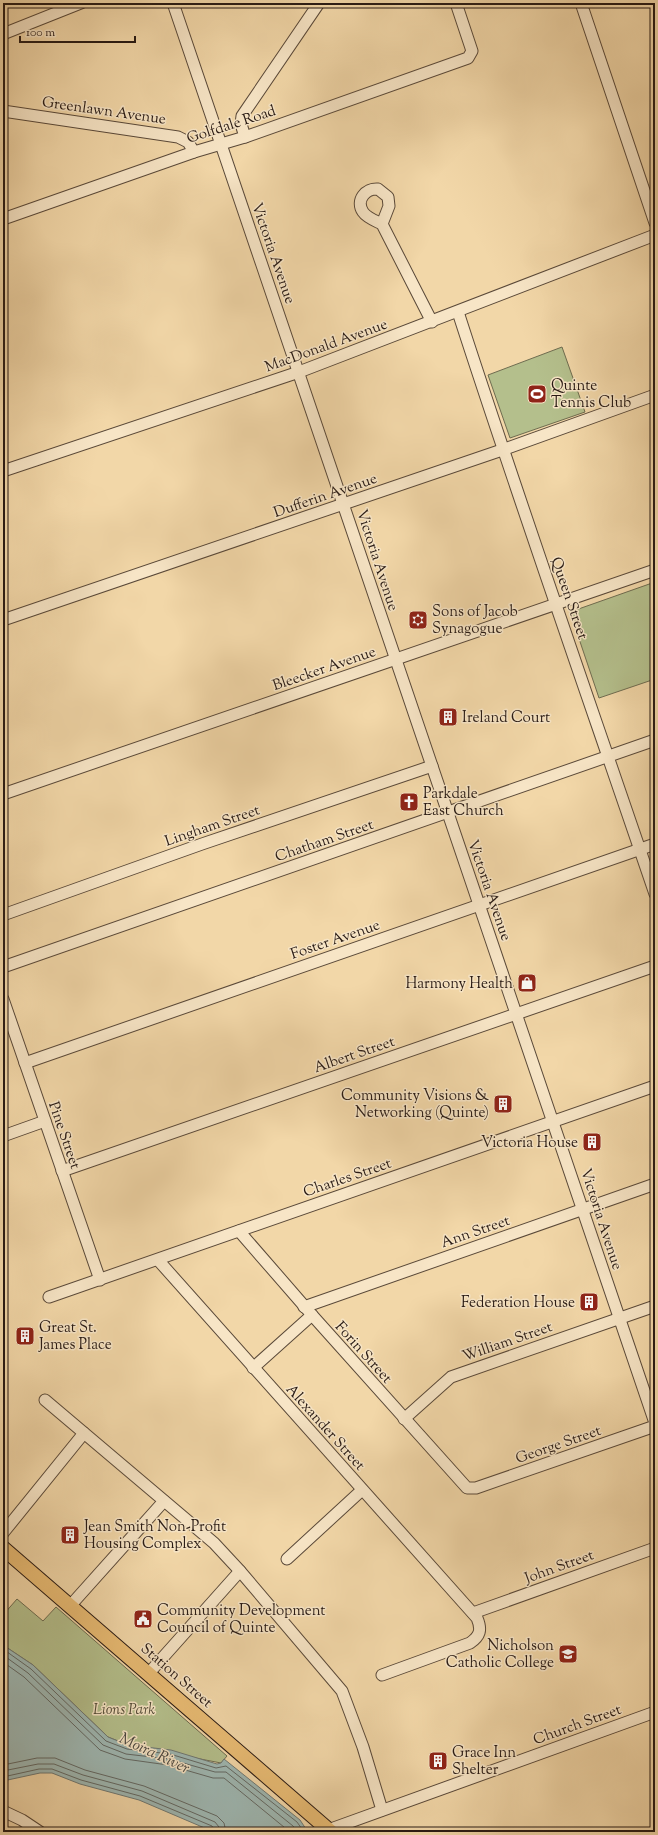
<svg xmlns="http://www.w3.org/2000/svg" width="658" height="1835" viewBox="0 0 658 1835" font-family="'Sorts Mill Goudy',serif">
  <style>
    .green { fill: #b4bf8c; stroke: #6e6c50 }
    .water { fill: #9eb7b2; stroke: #6f7873 }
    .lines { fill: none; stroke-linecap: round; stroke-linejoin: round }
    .shore { stroke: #636863; stroke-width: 1 }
    .minor-casing { stroke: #5a4939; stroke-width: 13 }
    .major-casing { stroke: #281a14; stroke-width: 16 }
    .minor { stroke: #f7e5c6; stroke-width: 11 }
    .major { stroke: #e9bc74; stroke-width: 14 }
    .labels { text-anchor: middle; stroke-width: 3; stroke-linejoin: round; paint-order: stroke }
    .street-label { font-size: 15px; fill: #281a14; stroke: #f7e5c6 }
    .poi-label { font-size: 15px; fill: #281a14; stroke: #f7e5c6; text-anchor: start }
    .park-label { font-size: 15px; font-style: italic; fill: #524c38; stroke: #f7e5c6 }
    .water-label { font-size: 16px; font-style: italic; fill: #4b4943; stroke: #f7e5c6 }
  </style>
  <rect width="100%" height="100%" fill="#f2d7a8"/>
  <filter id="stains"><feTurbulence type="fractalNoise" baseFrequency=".005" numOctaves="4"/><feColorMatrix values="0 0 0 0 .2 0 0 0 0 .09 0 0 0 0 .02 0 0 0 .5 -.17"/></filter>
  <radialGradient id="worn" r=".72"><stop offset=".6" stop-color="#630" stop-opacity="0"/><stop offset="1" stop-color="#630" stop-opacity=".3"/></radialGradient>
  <g class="green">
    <polygon points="562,347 585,412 510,438 488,375"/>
    <polygon points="655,582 655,679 599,698 570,612"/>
    <polygon points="17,1599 43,1621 56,1607 227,1756 221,1763 128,1745 108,1737 33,1665 3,1645 3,1615"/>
  </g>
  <polygon class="water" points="3,1645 33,1665 108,1737 128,1745 171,1750 217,1764 221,1763 224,1759 300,1820 308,1832 214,1832 139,1800 80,1784 52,1773 40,1773 3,1781"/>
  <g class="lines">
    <g class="shore">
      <polyline points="3,1649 31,1669 106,1741 127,1749 170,1754 216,1768 226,1766 297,1822 304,1832"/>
      <polyline points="3,1655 28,1673 103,1745 126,1754 169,1759 215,1772 226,1772 293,1826 298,1832"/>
      <polyline points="3,1662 24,1677 100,1750 125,1759 168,1765 213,1778 224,1778 290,1832"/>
      <polyline points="3,1765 37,1758 55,1758 85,1770 144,1786 217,1816 224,1823 226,1832"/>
      <polyline points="3,1771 38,1764 54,1764 83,1775 142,1791 215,1822 219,1827 220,1832"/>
      <polyline points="3,1777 39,1769 52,1769 81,1780 140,1796 212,1826 215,1832"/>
    </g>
    <g class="minor-casing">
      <g id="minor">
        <polyline points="173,3 655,1423"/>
        <polyline points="581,3 655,223"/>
        <polyline points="3,34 81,3"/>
        <polyline points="3,111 178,137 188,142 194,152"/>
        <polyline points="245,137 241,124 242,116 319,3"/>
        <polyline points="3,219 194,152 245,137 468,58 472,51 456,3"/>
        <path d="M 382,224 C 376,221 367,218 363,212 C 355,200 366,188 378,189 L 388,197 L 389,206 L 382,224 L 432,322"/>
        <path d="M 458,312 C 521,507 589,700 655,894"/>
        <polyline points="3,471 299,372 655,235"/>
        <polyline points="3,620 502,450 655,395"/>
        <polyline points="3,794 655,570"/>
        <polyline points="3,915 202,844 432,766"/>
        <polyline points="3,967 655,740"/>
        <polyline points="3,999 100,1280"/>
        <polyline points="25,1063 655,844"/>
        <polyline points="3,1136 45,1121"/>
        <polyline points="62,1171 655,966"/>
        <polyline points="239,1231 312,1315 467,1488 476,1488 655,1426"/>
        <path d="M 158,1260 L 477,1618 C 482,1630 480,1636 470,1643 L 382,1675"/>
        <polyline points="49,1297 655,1086"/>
        <polyline points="304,1307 655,1184"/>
        <polyline points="253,1368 312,1315"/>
        <polyline points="45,1400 214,1543 240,1571 342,1691 363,1747 382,1810"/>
        <polyline points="404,1419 451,1377 655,1306"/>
        <polyline points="3,1533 84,1433"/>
        <polyline points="287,1559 362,1490"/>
        <polyline points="70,1606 164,1501"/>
        <polyline points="473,1613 655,1548"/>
        <polyline points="149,1673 240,1571"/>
        <polyline points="3,1811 22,1820 40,1832"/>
        <polyline points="328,1830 655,1712"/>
      </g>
    </g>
    <g class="major-casing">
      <polyline id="major" points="3,1548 331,1832"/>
    </g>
    <use href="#minor" class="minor"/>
    <use href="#major" class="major"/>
  </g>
  <defs>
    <g id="stadium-square" transform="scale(1)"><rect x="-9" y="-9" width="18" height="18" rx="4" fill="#8f2418" stroke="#f7e5c6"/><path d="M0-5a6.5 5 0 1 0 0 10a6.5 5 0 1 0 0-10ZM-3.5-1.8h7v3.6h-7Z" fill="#fff"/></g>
    <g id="synagogue-square" transform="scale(1)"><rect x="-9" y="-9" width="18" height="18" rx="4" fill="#8f2418" stroke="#f7e5c6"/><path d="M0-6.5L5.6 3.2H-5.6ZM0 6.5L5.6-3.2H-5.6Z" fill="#fff"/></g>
    <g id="building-square" transform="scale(1)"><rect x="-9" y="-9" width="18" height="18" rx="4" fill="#8f2418" stroke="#f7e5c6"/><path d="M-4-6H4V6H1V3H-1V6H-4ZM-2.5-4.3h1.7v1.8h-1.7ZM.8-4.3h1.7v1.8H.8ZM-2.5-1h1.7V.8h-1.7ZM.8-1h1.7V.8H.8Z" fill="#fff"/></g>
    <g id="church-square" transform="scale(1)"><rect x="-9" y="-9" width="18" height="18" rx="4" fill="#8f2418" stroke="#f7e5c6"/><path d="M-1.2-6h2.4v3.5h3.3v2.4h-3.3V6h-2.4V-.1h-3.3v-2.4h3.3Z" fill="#fff"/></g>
    <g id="shop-square" transform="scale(1)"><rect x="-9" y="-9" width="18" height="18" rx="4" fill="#8f2418" stroke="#f7e5c6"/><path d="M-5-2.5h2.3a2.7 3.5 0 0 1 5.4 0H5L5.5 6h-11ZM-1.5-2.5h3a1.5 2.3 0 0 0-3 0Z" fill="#fff"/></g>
    <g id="civic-square" transform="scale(1)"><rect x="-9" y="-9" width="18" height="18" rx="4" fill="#8f2418" stroke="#f7e5c6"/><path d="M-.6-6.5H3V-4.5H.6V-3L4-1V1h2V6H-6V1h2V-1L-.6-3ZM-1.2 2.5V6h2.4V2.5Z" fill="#fff"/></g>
    <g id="school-square" transform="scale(1)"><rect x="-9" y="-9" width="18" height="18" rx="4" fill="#8f2418" stroke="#f7e5c6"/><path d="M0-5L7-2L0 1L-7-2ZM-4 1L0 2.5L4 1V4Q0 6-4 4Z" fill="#fff"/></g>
  </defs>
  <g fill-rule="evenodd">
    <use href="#stadium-square" x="537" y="394"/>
    <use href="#synagogue-square" x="418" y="620"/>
    <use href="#building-square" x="448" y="717"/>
    <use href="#church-square" x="409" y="802"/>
    <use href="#shop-square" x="527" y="983"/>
    <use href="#building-square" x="503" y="1104"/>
    <use href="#building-square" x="592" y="1142"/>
    <use href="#building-square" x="589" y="1302"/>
    <use href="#building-square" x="25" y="1336"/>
    <use href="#building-square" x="70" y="1535"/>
    <use href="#civic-square" x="143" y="1619"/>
    <use href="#school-square" x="568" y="1654"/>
    <use href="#building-square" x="438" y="1761"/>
  </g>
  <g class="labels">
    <g class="street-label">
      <text transform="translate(104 110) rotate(8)" y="5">Greenlawn Avenue</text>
      <text transform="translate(231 124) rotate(-18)" y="5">Golfdale Road</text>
      <text transform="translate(274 253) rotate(71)" y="5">Victoria Avenue</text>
      <text transform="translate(326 345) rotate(-20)" y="5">MacDonald Avenue</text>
      <text transform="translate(325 495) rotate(-19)" y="5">Dufferin Avenue</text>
      <text transform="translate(378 560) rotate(72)" y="5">Victoria Avenue</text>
      <text transform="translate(570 598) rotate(71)" y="5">Queen Street</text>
      <text transform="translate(324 668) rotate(-19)" y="5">Bleecker Avenue</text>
      <text transform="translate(212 825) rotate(-19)" y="5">Lingham Street</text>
      <text transform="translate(324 840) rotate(-19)" y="5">Chatham Street</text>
      <text transform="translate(490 890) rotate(71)" y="5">Victoria Avenue</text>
      <text transform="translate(335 939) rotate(-19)" y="5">Foster Avenue</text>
      <text transform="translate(354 1054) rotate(-19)" y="5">Albert Street</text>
      <text transform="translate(65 1135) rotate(71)" y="5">Pine Street</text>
      <text transform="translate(347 1177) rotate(-19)" y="5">Charles Street</text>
      <text transform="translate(602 1219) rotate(72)" y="5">Victoria Avenue</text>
      <text transform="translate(475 1231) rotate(-19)" y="5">Ann Street</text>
      <text transform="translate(507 1341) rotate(-19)" y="5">William Street</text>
      <text transform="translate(364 1352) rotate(48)" y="5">Forin Street</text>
      <text transform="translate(326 1427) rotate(48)" y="5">Alexander Street</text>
      <text transform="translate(558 1444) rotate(-19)" y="5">George Street</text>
      <text transform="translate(559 1566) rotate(-20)" y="5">John Street</text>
      <text transform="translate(177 1675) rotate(41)" y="5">Station Street</text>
      <text transform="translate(577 1724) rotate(-20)" y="5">Church Street</text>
    </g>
    <g class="poi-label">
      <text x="551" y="390">Quinte<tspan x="551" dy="17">Tennis Club</tspan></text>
      <text x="432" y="616">Sons of Jacob<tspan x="432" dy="17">Synagogue</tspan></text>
      <text x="462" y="722">Ireland Court</text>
      <text x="423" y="798">Parkdale<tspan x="423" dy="17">East Church</tspan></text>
      <text x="513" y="988" text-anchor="end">Harmony Health</text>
      <text x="489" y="1100" text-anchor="end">Community Visions &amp;<tspan x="489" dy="17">Networking (Quinte)</tspan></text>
      <text x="578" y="1147" text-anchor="end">Victoria House</text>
      <text x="575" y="1307" text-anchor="end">Federation House</text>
      <text x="39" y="1332">Great St.<tspan x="39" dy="17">James Place</tspan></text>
      <text x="84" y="1531">Jean Smith Non-Profit<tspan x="84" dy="17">Housing Complex</tspan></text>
      <text x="157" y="1615">Community Development<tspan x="157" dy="17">Council of Quinte</tspan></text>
      <text x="554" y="1650" text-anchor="end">Nicholson<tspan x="554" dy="17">Catholic College</tspan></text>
      <text x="452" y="1757">Grace Inn<tspan x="452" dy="17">Shelter</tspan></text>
    </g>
    <g class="park-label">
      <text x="124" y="1714">Lions Park</text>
    </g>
    <g class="water-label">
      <text transform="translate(155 1752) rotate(25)" y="6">Moira River</text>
    </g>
  </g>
  <rect width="658" height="1835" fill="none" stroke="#f2d7a8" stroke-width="16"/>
  <rect x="4" y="4" width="650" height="1827" fill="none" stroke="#281a14" stroke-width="2"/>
  <rect x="8" y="8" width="642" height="1819" fill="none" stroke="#281a14"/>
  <path d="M20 36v6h115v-6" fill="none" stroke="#281a14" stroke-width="2"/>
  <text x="26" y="36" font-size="12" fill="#281a14" stroke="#f7e5c6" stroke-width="3" paint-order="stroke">100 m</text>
  <rect width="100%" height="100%" filter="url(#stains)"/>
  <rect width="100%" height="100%" fill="url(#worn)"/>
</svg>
